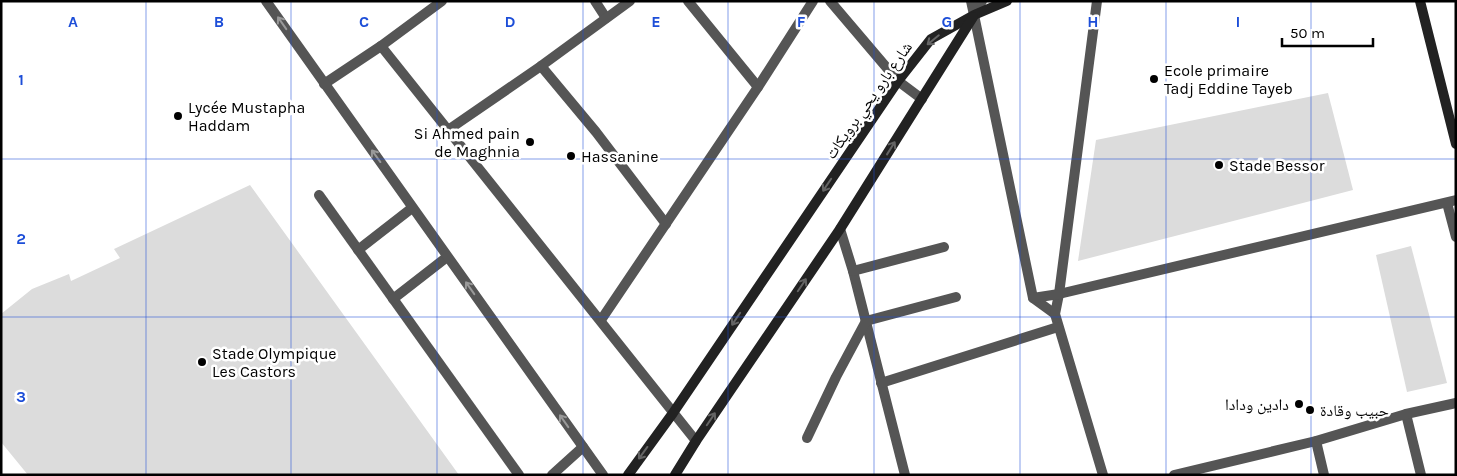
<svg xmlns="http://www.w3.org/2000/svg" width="1457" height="476" viewBox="0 0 1457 476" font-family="Karla,'Noto Naskh Arabic',sans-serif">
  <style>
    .green { fill: #dcdcdc }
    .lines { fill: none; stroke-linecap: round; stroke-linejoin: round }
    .minor { stroke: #555; stroke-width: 10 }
    .tertiary { stroke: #555; stroke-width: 10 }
    .secondary { stroke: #222; stroke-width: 10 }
    .oneway { stroke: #999 }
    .oneway2 { stroke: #646464 }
    .grid { fill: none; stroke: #1d4ed8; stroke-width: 1; stroke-opacity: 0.55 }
    .poi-dot { fill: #000; stroke: #fff; stroke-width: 2 }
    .labels { text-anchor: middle; stroke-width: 5; stroke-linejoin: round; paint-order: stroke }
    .poi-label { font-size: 16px; fill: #000; stroke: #fff; text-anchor: start }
    .street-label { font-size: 16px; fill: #000; stroke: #fff }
    .grid-label { font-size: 16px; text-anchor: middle; font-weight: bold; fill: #1d4ed8; stroke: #fff; stroke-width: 5; stroke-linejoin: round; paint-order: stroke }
  </style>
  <rect width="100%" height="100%" fill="#fff"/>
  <g class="green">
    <polygon points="1328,93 1353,190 1078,261 1096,140"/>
    <polygon points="250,185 459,475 28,475 1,442 1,314 32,289 69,274 71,281 120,258 114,249"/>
    <polygon points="1411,246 1447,383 1407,392 1376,255"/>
  </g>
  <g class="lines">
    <g class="minor">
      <polyline points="595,1 606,18"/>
      <polyline points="688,1 758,87"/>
      <polyline points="830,1 898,81 922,99"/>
      <polyline points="982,1 974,15 1033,298 1055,314"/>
      <polyline points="1097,1 1059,294 1055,314 1103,475"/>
      <polyline points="381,46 696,441"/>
      <polyline points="541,66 596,132 666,224"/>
      <polyline points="324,84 381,46 442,1"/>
      <polyline points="448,130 541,66 630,1"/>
      <polyline points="319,195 519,475"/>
      <polyline points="1447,203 1456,237"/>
      <polyline points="840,229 853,271 905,475"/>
      <polyline points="358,250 412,208"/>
      <polyline points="853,271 944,247"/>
      <polyline points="1033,298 1059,294 1456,200"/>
      <polyline points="393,299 447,257"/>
      <polyline points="601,320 758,87 813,1"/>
      <polyline points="881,383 1058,327"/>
      <polyline points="1406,414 1421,475"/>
      <polyline points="807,438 836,377 866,321 956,297"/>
      <polyline points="1316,441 1324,475"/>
      <polyline points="552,475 583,447"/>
      <polyline points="1174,475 1316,441 1406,414 1456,403"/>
    </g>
    <g class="tertiary">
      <polyline points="266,1 603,475"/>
      <polyline points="971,1 974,15"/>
    </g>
    <g class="secondary">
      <polyline points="1420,1 1456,144"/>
      <polyline points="628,475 673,413 898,81 931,39 974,15 1007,1"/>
      <polyline points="675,475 696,441 840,229 973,17"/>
    </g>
  </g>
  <defs><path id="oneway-shaft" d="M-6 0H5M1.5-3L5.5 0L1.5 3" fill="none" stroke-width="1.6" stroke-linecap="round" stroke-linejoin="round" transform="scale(1.25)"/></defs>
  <g class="oneway">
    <use href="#oneway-shaft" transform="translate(282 23) rotate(-125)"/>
    <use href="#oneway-shaft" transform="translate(376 156) rotate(-126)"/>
    <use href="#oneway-shaft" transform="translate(470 288) rotate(-125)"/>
    <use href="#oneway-shaft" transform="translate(564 421) rotate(-125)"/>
  </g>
  <g class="oneway2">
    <use href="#oneway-shaft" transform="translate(933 40) rotate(141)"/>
    <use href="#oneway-shaft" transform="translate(891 148) rotate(-58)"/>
    <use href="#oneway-shaft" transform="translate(827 185) rotate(124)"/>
    <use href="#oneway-shaft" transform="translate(802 285) rotate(-56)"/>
    <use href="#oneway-shaft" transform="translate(736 319) rotate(124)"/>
    <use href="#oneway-shaft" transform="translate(711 419) rotate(-56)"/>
    <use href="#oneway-shaft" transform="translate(643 453) rotate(126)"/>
  </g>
  <path class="grid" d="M 146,1 L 146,475M 291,1 L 291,475M 437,1 L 437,475M 583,1 L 583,475M 728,1 L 728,475M 874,1 L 874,475M 1020,1 L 1020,475M 1166,1 L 1166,475M 1311,1 L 1311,475M 1,159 L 1456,159M 1,317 L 1456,317"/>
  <g class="poi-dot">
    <circle cx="1154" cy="79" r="5"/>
    <circle cx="178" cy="116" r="5"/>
    <circle cx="530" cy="142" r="5"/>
    <circle cx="571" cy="156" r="5"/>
    <circle cx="1219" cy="165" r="5"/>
    <circle cx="202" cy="362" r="5"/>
    <circle cx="1299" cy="404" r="5"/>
    <circle cx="1310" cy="410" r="5"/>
  </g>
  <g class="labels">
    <g class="poi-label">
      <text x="1164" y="76">Ecole primaire<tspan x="1164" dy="18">Tadj Eddine Tayeb</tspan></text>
      <text x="188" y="113">Lycée Mustapha<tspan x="188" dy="18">Haddam</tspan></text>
      <text x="520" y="139" text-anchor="end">Si Ahmed pain<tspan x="520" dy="18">de Maghnia</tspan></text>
      <text x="581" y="162">Hassanine</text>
      <text x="1229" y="171">Stade Bessor</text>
      <text x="212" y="359">Stade Olympique<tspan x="212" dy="18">Les Castors</tspan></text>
      <text x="1289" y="410" text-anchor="end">دادين ودادا</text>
      <text x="1320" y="416">حبيب وقادة</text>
    </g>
    <g class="street-label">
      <text transform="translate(868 100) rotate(-55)" y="6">شارع بارو يحي برويكات</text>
    </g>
  </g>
  <g class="grid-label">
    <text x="73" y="27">A</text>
    <text x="219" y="27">B</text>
    <text x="364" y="27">C</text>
    <text x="510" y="27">D</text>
    <text x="656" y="27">E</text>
    <text x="801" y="27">F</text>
    <text x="947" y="27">G</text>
    <text x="1093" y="27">H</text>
    <text x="1238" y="27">I</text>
    <text x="21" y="85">1</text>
    <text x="21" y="244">2</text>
    <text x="21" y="402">3</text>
  </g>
  <rect width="1457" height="476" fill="none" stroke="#000000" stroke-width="5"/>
  <path d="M1282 38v8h91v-8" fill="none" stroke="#000000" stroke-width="2.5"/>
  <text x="1290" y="38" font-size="15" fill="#000000" stroke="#ffffff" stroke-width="4" paint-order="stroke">50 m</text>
</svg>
